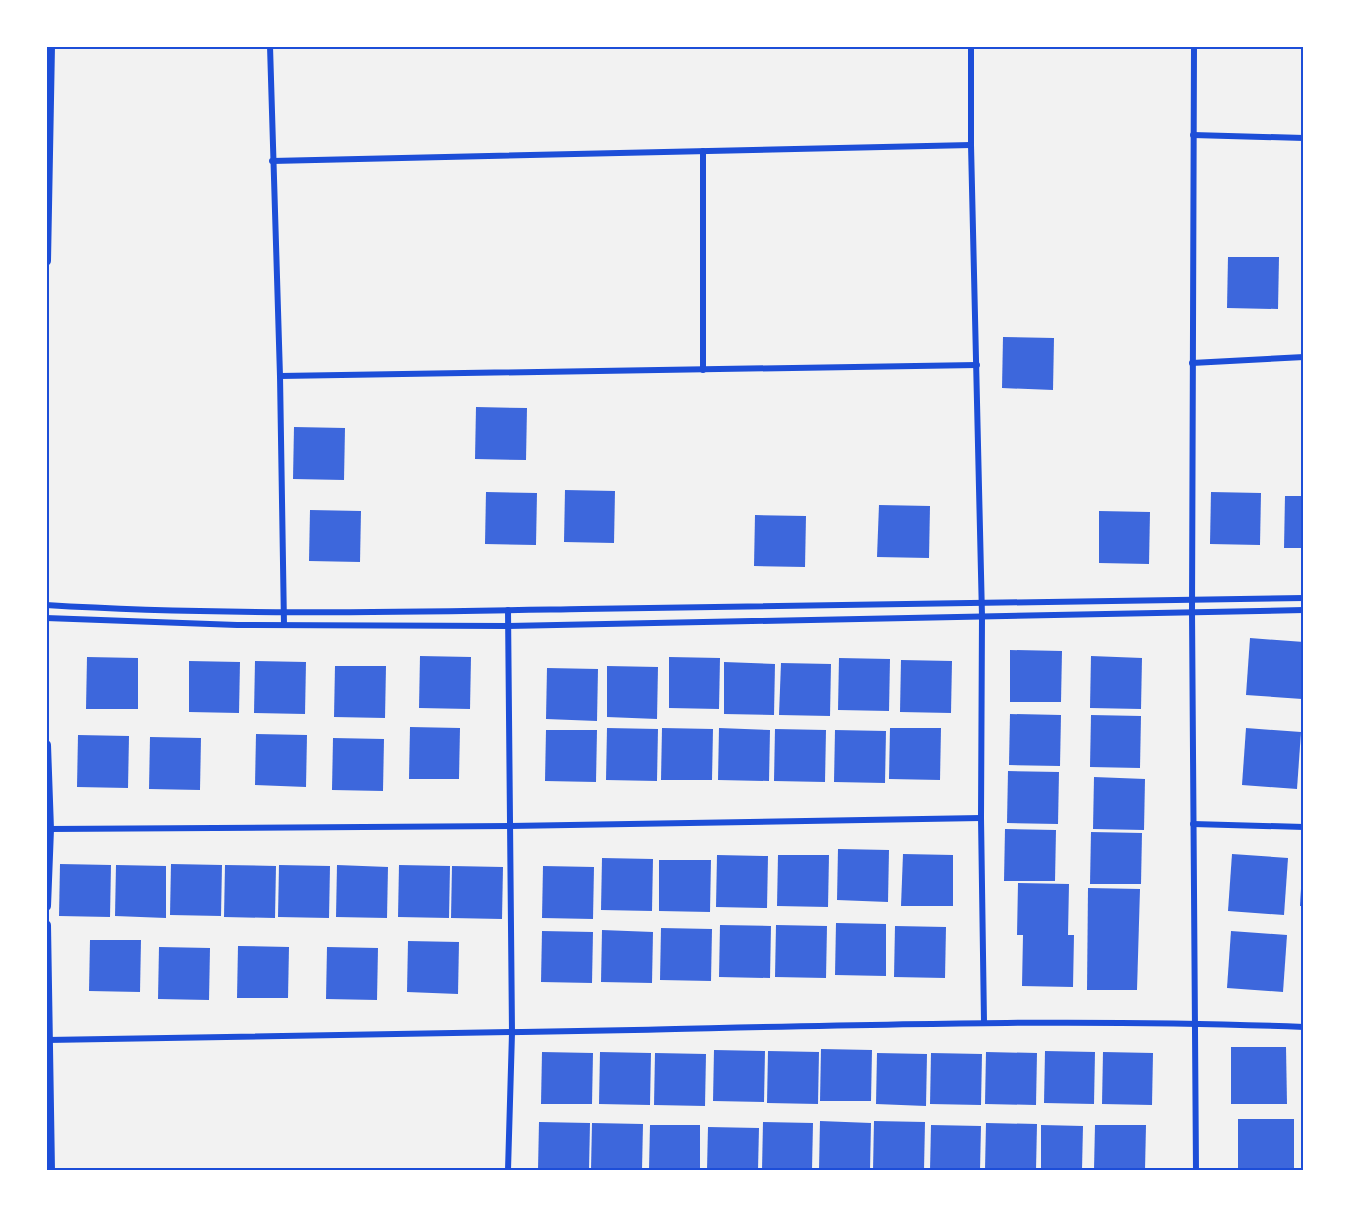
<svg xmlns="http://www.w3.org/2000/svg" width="1350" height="1217" viewBox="0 0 1350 1217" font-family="'PT Sans Narrow',sans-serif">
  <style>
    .building { fill: #3d67dc }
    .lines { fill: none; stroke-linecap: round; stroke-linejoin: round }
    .minor { stroke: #1d4ed8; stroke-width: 6 }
    .tertiary { stroke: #1d4ed8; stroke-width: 10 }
    .neatline { fill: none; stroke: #1d4ed8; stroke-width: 2 }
  </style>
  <rect width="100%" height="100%" fill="#f2f2f2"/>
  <g class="building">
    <polygon points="1228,257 1279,257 1278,309 1227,308"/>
    <polygon points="1003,337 1054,338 1053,390 1002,388"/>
    <polygon points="476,407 527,408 526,460 475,459"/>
    <polygon points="294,427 345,428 344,480 293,479"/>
    <polygon points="565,490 615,491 614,543 564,542"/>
    <polygon points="486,492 537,493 536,545 485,544"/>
    <polygon points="1211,492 1261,493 1260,545 1210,544"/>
    <polygon points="1285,496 1304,496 1304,548 1284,548"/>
    <polygon points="879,505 930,506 929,558 877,557"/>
    <polygon points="310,510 361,511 360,562 309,561"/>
    <polygon points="1099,511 1150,512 1149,564 1099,563"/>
    <polygon points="755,515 806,516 805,567 754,566"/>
    <polygon points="1250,638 1304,642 1302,699 1246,695"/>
    <polygon points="1010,650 1062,651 1061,702 1010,702"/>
    <polygon points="420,656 471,657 470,709 419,708"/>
    <polygon points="1091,656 1142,658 1141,709 1090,708"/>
    <polygon points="87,657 138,658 138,709 86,709"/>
    <polygon points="669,657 720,658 719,709 669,708"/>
    <polygon points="839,658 890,659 889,711 838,710"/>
    <polygon points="901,660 952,661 951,713 900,712"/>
    <polygon points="189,661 240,662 239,713 189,712"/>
    <polygon points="255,661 306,662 305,714 254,713"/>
    <polygon points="724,662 775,664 774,715 724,714"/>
    <polygon points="781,663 831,664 830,716 779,715"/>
    <polygon points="335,666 386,666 385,718 334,717"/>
    <polygon points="607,666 658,667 657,719 607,717"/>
    <polygon points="547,668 598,669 597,721 546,719"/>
    <polygon points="1010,714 1061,715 1060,766 1009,765"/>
    <polygon points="1091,715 1141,716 1140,768 1090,767"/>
    <polygon points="410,727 460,728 459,779 409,779"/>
    <polygon points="607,728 658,729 657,781 606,780"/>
    <polygon points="662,728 713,729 712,780 661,780"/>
    <polygon points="719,728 770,730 769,781 718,780"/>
    <polygon points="890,728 941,728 940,780 889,779"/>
    <polygon points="1246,728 1301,732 1297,789 1242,785"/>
    <polygon points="775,729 826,730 825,782 774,781"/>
    <polygon points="546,730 597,730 596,782 545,781"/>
    <polygon points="835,730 886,731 885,783 834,782"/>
    <polygon points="256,734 307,735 306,787 255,785"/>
    <polygon points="78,735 129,736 128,788 77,787"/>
    <polygon points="150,737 201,738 200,790 149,789"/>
    <polygon points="333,738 384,739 383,791 332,790"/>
    <polygon points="1008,771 1059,772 1058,824 1007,823"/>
    <polygon points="1094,777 1145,779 1144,830 1093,829"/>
    <polygon points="1005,829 1056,830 1055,881 1004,881"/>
    <polygon points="1091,832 1142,833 1141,884 1090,884"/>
    <polygon points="838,849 889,850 888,902 837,900"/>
    <polygon points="903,854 953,855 953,906 901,906"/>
    <polygon points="1232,854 1288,858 1284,915 1228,911"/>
    <polygon points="717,855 768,856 767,908 716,907"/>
    <polygon points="778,855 829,855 828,907 777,906"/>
    <polygon points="602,858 653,859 652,911 601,910"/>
    <polygon points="659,860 711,860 710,912 659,911"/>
    <polygon points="60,864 111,865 110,917 59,916"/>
    <polygon points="171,864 222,865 221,916 170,915"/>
    <polygon points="116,865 166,866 166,918 115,916"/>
    <polygon points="225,865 276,866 275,918 224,917"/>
    <polygon points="279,865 330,866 329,918 278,917"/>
    <polygon points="337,865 388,867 387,918 336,917"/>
    <polygon points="399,865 450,866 449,918 398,917"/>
    <polygon points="452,866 503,867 502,919 451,918"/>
    <polygon points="543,866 594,867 593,919 542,918"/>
    <polygon points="1302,871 1304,871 1304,906 1300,906"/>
    <polygon points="1018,883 1069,884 1068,935 1074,935 1073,987 1022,986 1023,935 1017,935"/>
    <polygon points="1088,888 1140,889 1137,990 1087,990"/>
    <polygon points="836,923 886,924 886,976 835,975"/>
    <polygon points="720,925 771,926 770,978 719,977"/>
    <polygon points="776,925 827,926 826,978 775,977"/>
    <polygon points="895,926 946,927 945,978 894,977"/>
    <polygon points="661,928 712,929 711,981 660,980"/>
    <polygon points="602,930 653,932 652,983 601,982"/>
    <polygon points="542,931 593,932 592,983 541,982"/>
    <polygon points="1231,931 1287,935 1283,992 1227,988"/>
    <polygon points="90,940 141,940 140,992 89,991"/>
    <polygon points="408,941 459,942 458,994 407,992"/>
    <polygon points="238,946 289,947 288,998 237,998"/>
    <polygon points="159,947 210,948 209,1000 158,999"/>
    <polygon points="327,947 378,948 377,1000 326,999"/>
    <polygon points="1231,1047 1286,1047 1287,1104 1231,1104"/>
    <polygon points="821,1049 872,1050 871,1101 820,1101"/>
    <polygon points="714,1050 765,1051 764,1102 713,1101"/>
    <polygon points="768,1051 819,1052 818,1104 767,1103"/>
    <polygon points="1045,1051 1095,1052 1094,1104 1044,1103"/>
    <polygon points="542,1052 593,1053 592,1104 541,1104"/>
    <polygon points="600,1052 651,1053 650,1105 599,1104"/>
    <polygon points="986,1052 1037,1053 1036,1105 985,1104"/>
    <polygon points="1103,1052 1153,1053 1152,1105 1102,1104"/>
    <polygon points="655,1053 706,1054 705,1106 654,1105"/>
    <polygon points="877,1053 927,1054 926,1106 876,1104"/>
    <polygon points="931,1053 982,1054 981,1105 930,1104"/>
    <rect x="1238" y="1119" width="56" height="51"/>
    <polygon points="820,1121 871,1123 870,1170 819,1170"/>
    <polygon points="874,1121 925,1122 924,1170 873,1170"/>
    <polygon points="539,1122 590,1123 589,1170 538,1170"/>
    <polygon points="763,1122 813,1123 812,1170 762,1170"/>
    <polygon points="592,1123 643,1124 642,1170 591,1170"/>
    <polygon points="986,1123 1037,1124 1036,1170 985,1170"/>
    <polygon points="650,1125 700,1125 700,1170 649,1170"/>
    <polygon points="931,1125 981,1126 980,1170 930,1170"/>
    <polygon points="1041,1125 1083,1126 1082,1170 1041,1170"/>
    <polygon points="1095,1125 1146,1125 1145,1170 1094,1170"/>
    <polygon points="708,1127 759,1128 758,1170 707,1170"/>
  </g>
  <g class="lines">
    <g class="minor">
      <polyline points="270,46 280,376 284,625"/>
      <polyline points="971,46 971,145 982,616 981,818 984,1022"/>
      <polyline points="1194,46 1192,612 1196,1170"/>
      <polyline points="1193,135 1304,138"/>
      <polyline points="703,151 703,370"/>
      <polyline points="272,161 971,145"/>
      <polyline points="1192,363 1304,357"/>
      <polyline points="280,376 977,365"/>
      <path d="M 46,605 C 225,616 405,612 583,609 C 823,606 1063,602 1304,598"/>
      <polyline points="46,618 237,625 508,626 1304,610"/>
      <polyline points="1193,824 1304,827"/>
      <polyline points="49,829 510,826 981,818"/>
      <path d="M 47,1040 C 243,1037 439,1034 634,1030 C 858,1025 1080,1018 1304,1027"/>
      <polyline points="508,1170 512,1033 508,610"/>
    </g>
    <g class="tertiary">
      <polyline points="46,261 50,46"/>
      <polyline points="46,745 49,829 46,906"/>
      <polyline points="46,925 50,1170"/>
    </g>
  </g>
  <rect width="1350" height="1217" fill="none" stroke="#ffffff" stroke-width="96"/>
  <rect x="48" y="48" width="1254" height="1121" class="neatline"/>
</svg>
